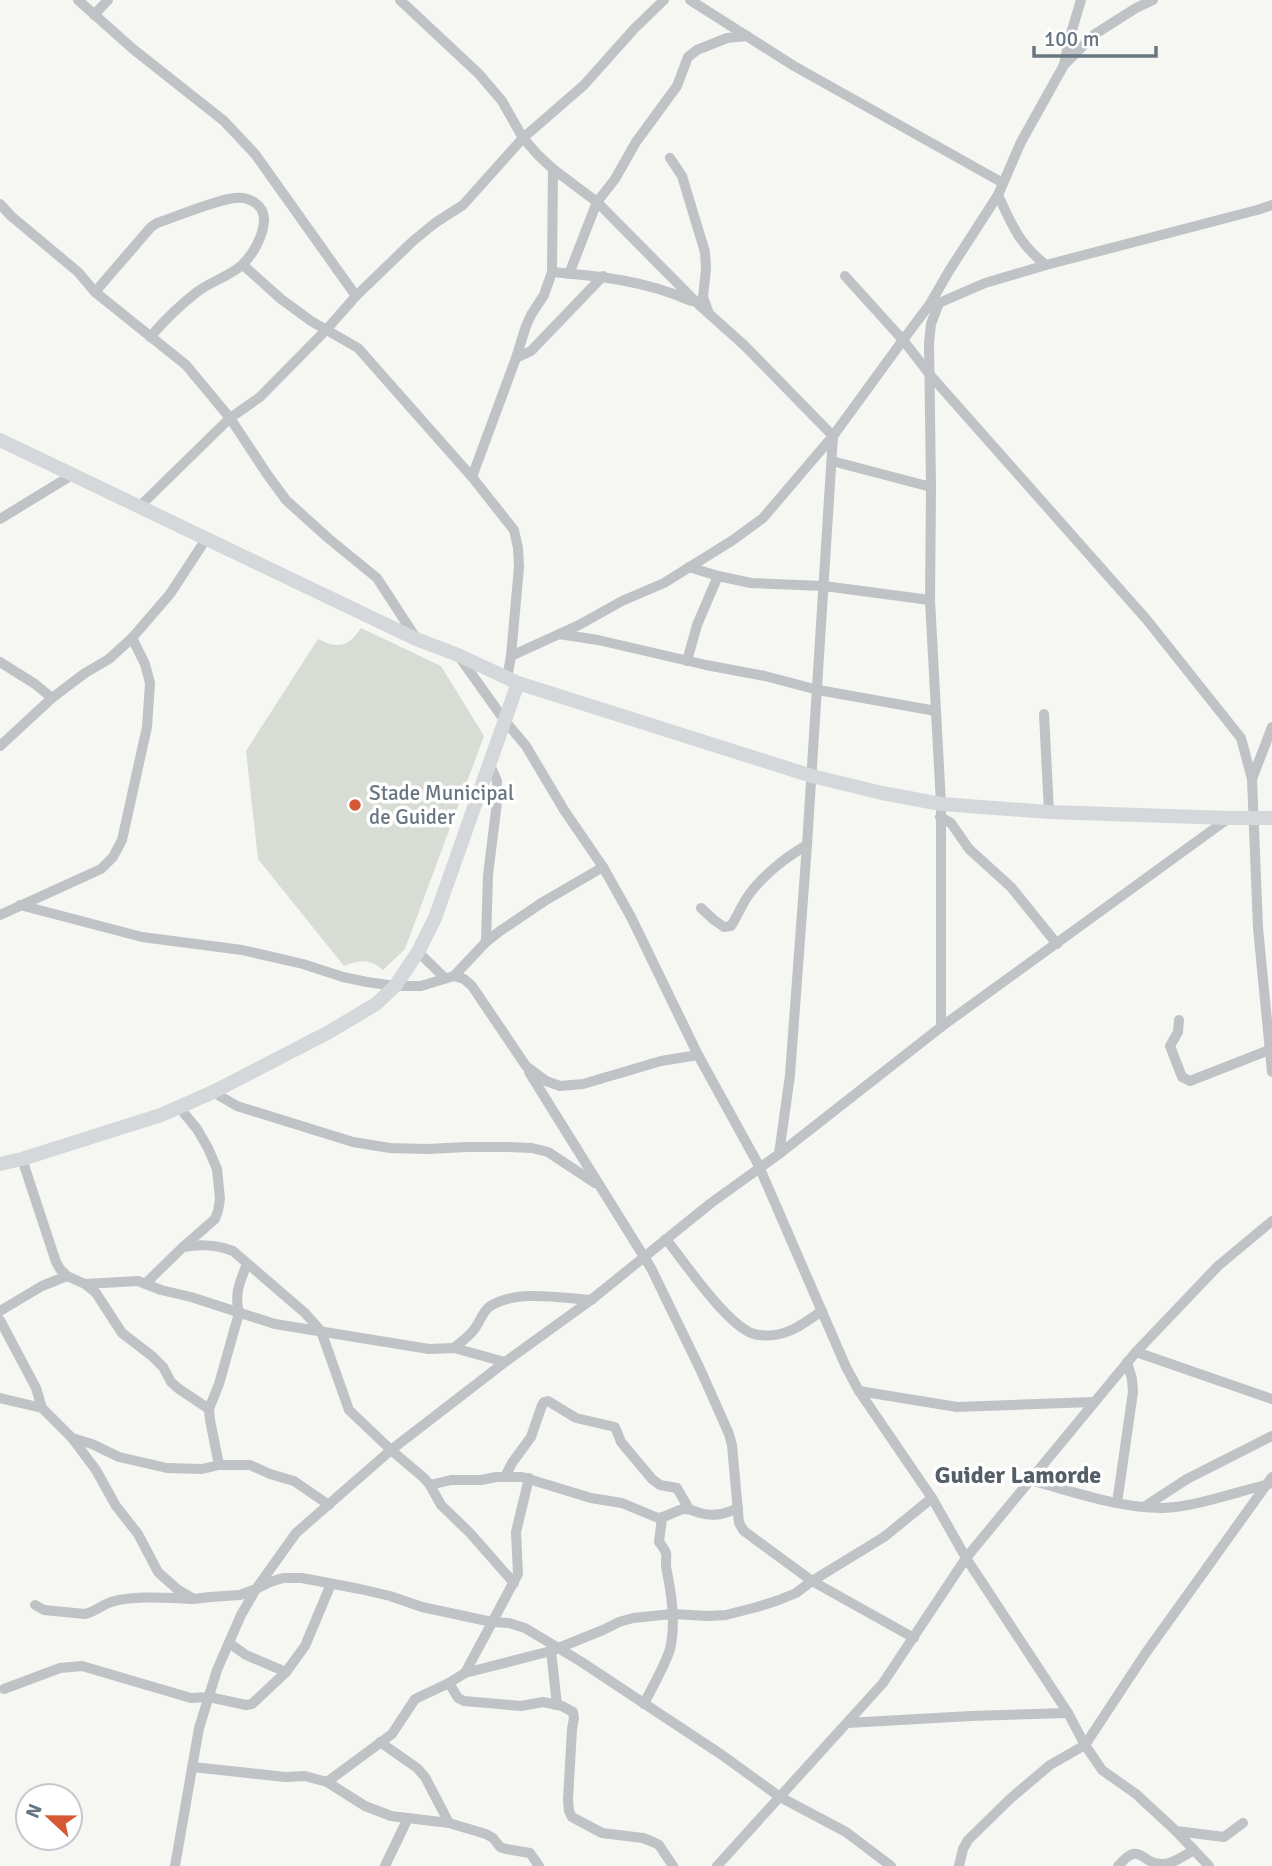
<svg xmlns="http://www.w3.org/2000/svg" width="1272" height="1866" viewBox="0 0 1272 1866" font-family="Signika,sans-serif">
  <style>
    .green { fill: #d7dcd4 }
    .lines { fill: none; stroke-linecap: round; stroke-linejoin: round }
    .minor { stroke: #bfc3c6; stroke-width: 10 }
    .major { stroke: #d4d8db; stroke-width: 14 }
    .poi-dot { fill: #d45934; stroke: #fff; stroke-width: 2.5 }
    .labels { text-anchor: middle; stroke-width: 7; stroke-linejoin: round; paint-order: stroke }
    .poi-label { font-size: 21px; fill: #677681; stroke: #fff; text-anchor: start }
    .quarter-label { font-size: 24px; font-weight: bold; fill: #555f67; stroke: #fff }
  </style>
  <rect width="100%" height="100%" fill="#f6f6f3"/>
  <path class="green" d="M 361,628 L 441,666 L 484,736 L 405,949 L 383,970 C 370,959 360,959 344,966 L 258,859 L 246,751 L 318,639 C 339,650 349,646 361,628 Z"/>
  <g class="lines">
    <g class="minor">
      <polyline points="78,0 133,49 224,121 255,154 356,296"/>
      <polyline points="400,0 479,74 502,101 523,138 538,155 553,169 597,202 697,303 745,346 833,436 763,518 733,540 664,583 622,601 579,625 511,656"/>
      <polyline points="690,0 794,66 1003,183"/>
      <polyline points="94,15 108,0"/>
      <polyline points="1064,65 1069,40 1081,0"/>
      <polyline points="670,158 682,176 705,252 706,269 703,297 708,311"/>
      <path d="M 998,195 C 1012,225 1019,244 1046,265"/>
      <polyline points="0,204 11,216 78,272 95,292 186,365 230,418 267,474 286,500 328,538 377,578 416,638"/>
      <polyline points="1272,205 1257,210 1046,265 985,283 939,303 930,304 903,340 931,376 1147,620 1241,738 1252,779 1258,928 1272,1072"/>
      <polyline points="243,265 281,299 311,321 358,348 472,477 514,530 518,548 519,567 511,656 507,678"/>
      <path d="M 552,272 C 600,276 647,281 691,301"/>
      <polyline points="569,274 597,202 615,179 636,142 677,86 688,57 697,50 727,38 747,36"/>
      <path d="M 95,292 L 151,227 L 157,223 C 179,216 212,201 234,198 C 249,196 265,205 264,221 C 263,236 254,253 243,264 C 231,276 211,281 197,292 C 180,305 164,321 150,337"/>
      <polyline points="939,303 931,324 929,343 931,487 930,600 941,804 941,1027"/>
      <polyline points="930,304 949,271 998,195 1021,142 1064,65 1095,34 1136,8 1153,0"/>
      <polyline points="516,358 531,351 603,276"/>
      <polyline points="832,461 931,487"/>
      <polyline points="472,477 516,358 526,326 531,315 544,295 552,272 553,169"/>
      <polyline points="140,506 230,418 260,397 326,330 356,296 413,241 435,223 463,205 523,138 584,85 634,29 664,0"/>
      <polyline points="0,519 72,475"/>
      <polyline points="689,567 718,576 751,583 824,586 930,600"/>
      <polyline points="559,634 598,640 706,665 765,676 818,690 936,711"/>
      <polyline points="458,655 505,721 526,746 564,810 603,867 631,917 698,1055 758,1164 846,1367 859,1391 932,1498 966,1558 1068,1713 1085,1745 1102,1770 1136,1794 1176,1831 1209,1866"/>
      <polyline points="687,661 697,625 718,576"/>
      <polyline points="0,662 35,684 52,698"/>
      <polyline points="1044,714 1049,812"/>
      <polyline points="0,746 52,698 85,673 109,659 132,638 170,594 206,539"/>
      <polyline points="1252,779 1272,727"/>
      <polyline points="940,817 951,823 969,849 1011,887 1057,944"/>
      <polyline points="20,905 142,937 242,950 303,964 343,977 367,982 395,986 421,986 454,976 464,979 472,986 526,1066 546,1081 560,1086 583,1084 661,1061 698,1055"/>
      <path d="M 701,908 L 714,920 L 724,927 L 731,926 C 737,917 741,906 748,896 C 761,877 787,856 807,845"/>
      <polyline points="0,915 101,869 113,857 122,840 147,727 150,683 145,664 132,638"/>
      <polyline points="486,942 488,875 497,802 497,781 490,765"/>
      <polyline points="418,952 445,978"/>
      <polyline points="454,976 486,942 500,931 543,902 603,867"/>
      <polyline points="1179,1020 1178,1032 1170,1046 1182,1077 1190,1081 1272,1049"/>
      <polyline points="529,1072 651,1268 701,1371 729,1434 732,1445 739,1523 744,1531 812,1581 914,1638"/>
      <polyline points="213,1092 237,1106 353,1142 390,1148 427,1149 467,1147 507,1147 532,1148 548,1152 595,1183"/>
      <polyline points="179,1107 197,1129 208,1148 217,1169 220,1199 218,1211 215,1219 183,1247"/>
      <polyline points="779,1154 790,1075 807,845 833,436 903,340 845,276"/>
      <polyline points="22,1159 56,1262 60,1269 67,1276 85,1284 138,1281 161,1290 191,1297 275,1324 429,1349 454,1348 505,1362"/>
      <path d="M 666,1239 C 685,1263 725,1322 751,1333 C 762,1337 778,1336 789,1331 C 800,1327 811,1318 822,1311"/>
      <path d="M 146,1283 L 183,1247 C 199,1244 218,1245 233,1251 L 305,1313 L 321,1331 L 349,1410 L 391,1450 L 424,1478 L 430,1485 L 441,1505 L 470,1533 L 514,1583"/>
      <polyline points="85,1284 96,1293 122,1333 152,1356 163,1367 171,1382 179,1389 209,1409"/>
      <polyline points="0,1311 42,1286 67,1276"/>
      <polyline points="0,1320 36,1388 42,1408 72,1438 96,1470 116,1506 138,1534 158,1572 177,1589 194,1599 210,1597 240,1595 256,1589 270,1582 283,1578 302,1578 360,1589 390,1596 422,1607 492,1622 509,1623 525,1628 580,1661 722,1755 780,1797 846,1832 891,1866"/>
      <path d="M 454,1348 C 462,1341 472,1335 477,1325 C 481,1319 483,1312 489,1307 C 514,1289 562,1298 591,1300"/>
      <polyline points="1136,1352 1272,1399"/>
      <polyline points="859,1391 957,1407 1093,1402"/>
      <polyline points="0,1398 42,1408"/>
      <polyline points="72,1438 92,1444 119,1457 167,1468 202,1469 219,1465 250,1465 270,1474 294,1481 329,1505"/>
      <path d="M 219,1465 L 210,1420 L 209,1409 L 219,1384 L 239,1313 C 234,1293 240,1282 247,1264"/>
      <polyline points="505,1477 512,1463 531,1437 542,1405 544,1402 548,1401 576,1418 615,1427 621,1442 652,1479 660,1485 677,1488 689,1509"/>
      <path d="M 1029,1480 C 1072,1491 1118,1508 1162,1508 C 1195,1507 1236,1492 1269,1484"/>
      <path d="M 430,1485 L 451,1480 L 481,1480 L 496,1477 L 522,1477 L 591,1498 L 622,1503 L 658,1518 C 667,1517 674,1511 684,1509 C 690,1509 694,1511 700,1513 C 714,1517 725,1514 738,1508"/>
      <polyline points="1117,1503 1133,1392 1132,1379 1127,1362"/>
      <polyline points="1144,1507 1187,1479 1272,1436"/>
      <path d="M 35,1605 L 44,1610 L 85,1614 C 95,1612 102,1605 111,1602 C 133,1595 168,1598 191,1599"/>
      <polyline points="229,1643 246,1655 286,1672"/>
      <polyline points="551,1651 557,1705"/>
      <polyline points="465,1673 518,1574 516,1532 529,1478"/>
      <polyline points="449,1683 458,1698 464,1701 521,1706 543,1702 562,1706 573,1712 574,1718 572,1729 568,1800 569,1811 572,1817 602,1833 643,1838 653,1842 659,1845 673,1866"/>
      <polyline points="4,1689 60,1668 82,1666 191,1698 209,1697 246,1705 252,1704 286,1672 305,1646 331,1584"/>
      <path d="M 644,1704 C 652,1687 665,1666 670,1649 C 676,1624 672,1596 667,1572 C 663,1555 672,1558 659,1542 L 662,1518"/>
      <polyline points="847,1723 971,1716 1068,1713"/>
      <polyline points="380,1742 417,1768 425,1777 449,1823"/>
      <polyline points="193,1767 285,1777 305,1776 327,1782 365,1806 391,1816 449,1823 486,1834 493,1838 500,1847 506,1849 530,1853 539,1866"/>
      <polyline points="327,1782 392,1734 415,1699 449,1683 465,1673 551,1651 603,1630 619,1622 633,1618 672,1614 708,1616 726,1615 757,1607 779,1600 796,1593 812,1581 884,1537 932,1498"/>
      <polyline points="1176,1831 1224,1837 1243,1823"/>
      <polyline points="175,1866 199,1728 217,1670 241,1615 256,1589 296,1533 391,1450 505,1362 591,1300 711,1203 779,1154 941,1027 1229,818"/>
      <polyline points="385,1866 408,1818"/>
      <polyline points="717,1866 883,1683 966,1558 1136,1352 1218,1266 1272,1221"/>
      <polyline points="959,1866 963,1849 968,1840 1011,1798 1050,1765 1085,1745 1145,1654 1272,1477"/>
      <path d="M 1118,1866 C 1142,1839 1140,1865 1163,1864 C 1173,1864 1185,1855 1194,1850"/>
    </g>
    <g class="major">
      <polyline points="0,440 416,639 458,655 518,683"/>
      <polyline points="0,1164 22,1159 161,1115 213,1092 329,1032 376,1004 395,986 418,952 435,918 518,683 812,776 882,793 941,804 1049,812 1229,818 1272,818"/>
    </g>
  </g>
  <circle class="poi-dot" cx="355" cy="805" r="7"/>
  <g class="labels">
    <g class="poi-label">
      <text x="369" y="800">Stade Municipal<tspan x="369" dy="24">de Guider</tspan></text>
    </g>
    <g class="quarter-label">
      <text x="1018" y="1483">Guider Lamorde</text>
    </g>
  </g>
  <g transform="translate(49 1817) rotate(292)"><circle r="33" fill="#ffffff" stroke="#c2c8cd" stroke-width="2"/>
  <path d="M0-5L12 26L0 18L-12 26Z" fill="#d45934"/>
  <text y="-10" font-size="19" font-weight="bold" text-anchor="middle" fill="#677681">N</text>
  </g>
  <path d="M1034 46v10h122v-10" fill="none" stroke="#677681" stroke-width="3.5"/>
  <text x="1044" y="46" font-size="21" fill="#677681" stroke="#ffffff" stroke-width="5" paint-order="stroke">100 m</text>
</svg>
